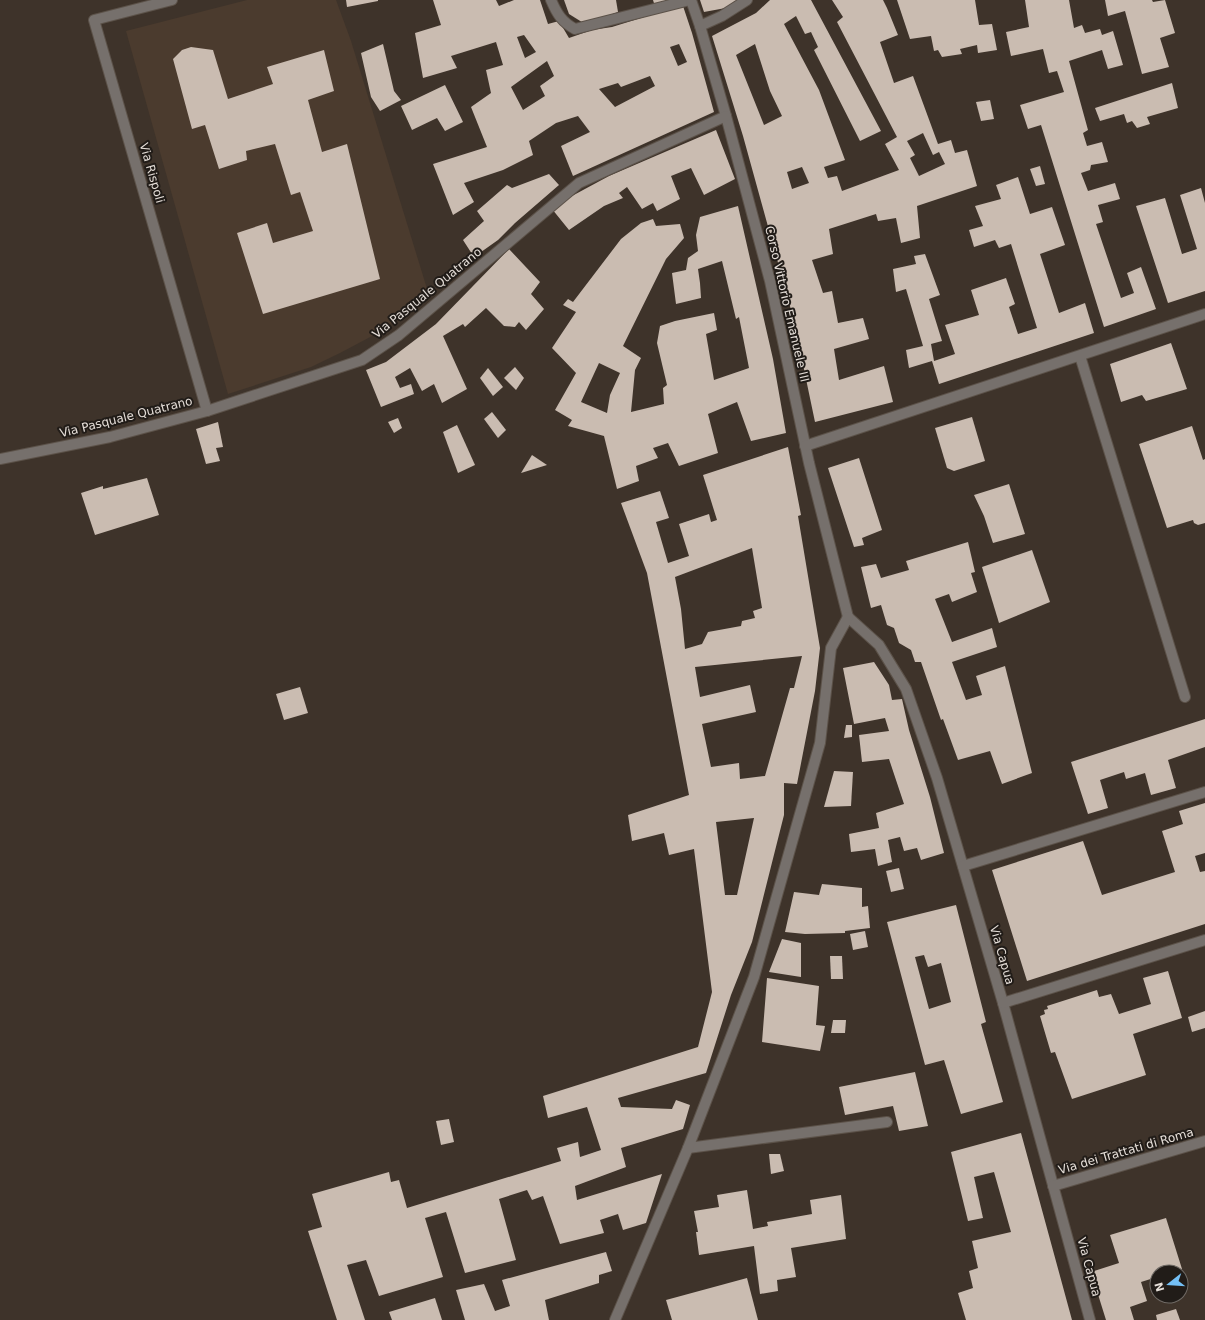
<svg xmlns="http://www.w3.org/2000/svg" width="1205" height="1320" viewBox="0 0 1205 1320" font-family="'DejaVu Sans',sans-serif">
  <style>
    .built { fill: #4b3b2e }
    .building { fill: #cabcb1; fill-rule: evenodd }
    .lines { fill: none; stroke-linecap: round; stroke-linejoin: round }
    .minor-casing { stroke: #5c5249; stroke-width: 12 }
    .minor { stroke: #76706c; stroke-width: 10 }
    .labels { text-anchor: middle; stroke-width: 4; stroke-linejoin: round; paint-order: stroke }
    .street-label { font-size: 12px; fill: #e5ded8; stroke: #211c18 }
  </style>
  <rect width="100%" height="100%" fill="#3e332a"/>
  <polygon class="built" points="247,0 336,0 351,41 428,292 410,311 374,335 340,353 311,367 228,394 126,31"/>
  <g class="building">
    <polygon points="346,0 378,0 378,1 347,7"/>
    <path d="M 433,0 L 496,0 L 499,6 L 514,0 L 540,0 L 548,24 L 559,21 L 569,38 L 592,30 L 612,27 L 657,13 L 653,0 L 681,0 L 692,33 L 714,112 L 573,176 L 561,146 L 590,132 L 578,116 L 556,123 L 529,141 L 533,155 L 503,170 L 464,183 L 474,202 L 453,215 L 433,164 L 487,147 L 471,107 L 491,93 L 486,70 L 503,65 L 496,42 L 451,56 L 457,68 L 423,78 L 415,33 L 441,25 ZM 524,35 L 536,52 L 525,58 L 517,37 ZM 679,44 L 687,62 L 678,66 L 670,47 ZM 547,61 L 554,76 L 540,86 L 545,96 L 523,110 L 511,87 ZM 650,76 L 655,86 L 615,107 L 599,89 L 618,83 L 621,87 Z"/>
    <polygon points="564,0 616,0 618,12 585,24 569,14"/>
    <polygon points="700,0 739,0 731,7 704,12"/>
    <path d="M 770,0 L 811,0 L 881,131 L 860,141 L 814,50 L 818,47 L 811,32 L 805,34 L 796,16 L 784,24 L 819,90 L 845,160 L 824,167 L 828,178 L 837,176 L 842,191 L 899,170 L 885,144 L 897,137 L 837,22 L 843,17 L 832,0 L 883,0 L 887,8 L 898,35 L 880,42 L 894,83 L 913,76 L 938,144 L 951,140 L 955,153 L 967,150 L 977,186 L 917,206 L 920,238 L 901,243 L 896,218 L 878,221 L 876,214 L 829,229 L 833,254 L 812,260 L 823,293 L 832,291 L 838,323 L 863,318 L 869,339 L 834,349 L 839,380 L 884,366 L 893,402 L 815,422 L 793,317 L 743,136 L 712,36 L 756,13 ZM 755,44 L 770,91 L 782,116 L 764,125 L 736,55 ZM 923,133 L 933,155 L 939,152 L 945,164 L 919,176 L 910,158 L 915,155 L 907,141 ZM 802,167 L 809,183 L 792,189 L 787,172 Z"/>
    <polygon points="897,0 975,0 979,25 992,24 997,50 978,53 977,45 960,49 962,54 942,57 938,50 934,51 931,36 910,39"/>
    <polygon points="1025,0 1069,0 1074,28 1082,25 1085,33 1100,29 1102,35 1113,31 1123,65 1108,69 1102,50 1069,61 1088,130 1083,133 1087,146 1102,142 1108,162 1091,165 1090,170 1081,173 1088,191 1115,183 1120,199 1098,205 1103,222 1096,224 1121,298 1134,293 1127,273 1141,267 1156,309 1104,327 1041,125 1028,129 1020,105 1064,92 1057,71 1049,73 1043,49 1011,56 1006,32 1029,27"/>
    <polygon points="1105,0 1152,0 1153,2 1165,0 1175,33 1160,38 1169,67 1142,74 1125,11 1108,16"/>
    <polygon points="383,44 394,91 401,100 380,111 371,97 361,53"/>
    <polygon points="191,47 213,50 228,99 273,84 267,67 324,50 334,91 308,100 322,152 347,144 380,279 263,314 237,233 267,223 273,243 313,231 300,192 291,195 275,144 246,151 247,160 219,169 205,125 192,129 173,59 182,50"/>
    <polygon points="1172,83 1178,108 1147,117 1150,124 1137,128 1132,121 1127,123 1124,114 1100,121 1095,108"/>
    <polygon points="445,85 463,122 445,131 437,118 412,130 401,106"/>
    <polygon points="990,100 994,119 981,121 976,102"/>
    <polygon points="716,130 735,179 704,195 691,168 671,176 680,199 657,211 653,203 642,209 627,187 619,193 623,198 604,206 569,230 552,209 559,203 609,176"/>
    <polygon points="1040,166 1045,184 1036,186 1030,169"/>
    <polygon points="549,174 559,185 515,223 498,240 474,257 463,240 484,221 477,211 507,185 512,188"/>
    <polygon points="1018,177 1030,214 1052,207 1065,245 1040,254 1059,313 1085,303 1094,333 939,384 932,361 909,368 906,350 923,346 906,289 896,292 893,269 916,264 914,256 925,254 940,295 929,299 942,341 931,344 934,361 955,354 945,325 979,315 971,290 1006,278 1015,304 1009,307 1018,334 1037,328 1011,244 999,248 995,240 974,247 969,230 983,226 975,206 1001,199 996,185"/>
    <polygon points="1201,188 1205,203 1205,291 1168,303 1136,206 1165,198 1182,254 1197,249 1180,195"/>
    <path d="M 738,206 L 773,359 L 786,433 L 751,441 L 737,402 L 708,414 L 718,453 L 679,466 L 668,443 L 653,448 L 658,458 L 636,466 L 639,481 L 617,489 L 604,436 L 568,426 L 572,420 L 555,410 L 576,373 L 552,348 L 576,312 L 563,305 L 568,299 L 573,302 L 621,239 L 641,223 L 653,219 L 656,226 L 680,224 L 684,238 L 666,259 L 623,346 L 641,358 L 635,370 L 631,412 L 664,404 L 663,388 L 667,385 L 657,343 L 660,326 L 675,321 L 714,313 L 717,330 L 706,334 L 714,380 L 749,368 L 739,317 L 736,319 L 722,261 L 698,269 L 700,283 L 701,298 L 676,304 L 672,273 L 686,270 L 688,258 L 698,251 L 696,235 L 700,217 ZM 599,363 L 620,373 L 610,395 L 607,413 L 581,402 Z"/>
    <polygon points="509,249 540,282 531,294 544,309 526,330 519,322 515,327 504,326 486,308 465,327 463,324 443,336 467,389 442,403 434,384 422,391 410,368 395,377 400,388 411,384 414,394 381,407 366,370 386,362 436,324"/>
    <polygon points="1171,343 1187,389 1146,401 1142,395 1121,402 1110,364"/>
    <polygon points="515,367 524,378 516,390 504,378"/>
    <polygon points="488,368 503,387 493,396 480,378"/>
    <polygon points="492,412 506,430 498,438 484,419"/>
    <polygon points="972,417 985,461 954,471 947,468 935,428"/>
    <polygon points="398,418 402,428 394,433 388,422"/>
    <polygon points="218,422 223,447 216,448 220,461 206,464 196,429"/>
    <polygon points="457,425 475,465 458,473 443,432"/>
    <polygon points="1192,426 1203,460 1205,459 1205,523 1198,525 1194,523 1193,520 1167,528 1139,444"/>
    <path d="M 788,447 L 801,515 L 798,516 L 820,648 L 815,691 L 797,784 L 784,783 L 784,815 L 752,942 L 731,995 L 706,1073 L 618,1098 L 621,1107 L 672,1109 L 676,1100 L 690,1105 L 683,1129 L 621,1148 L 626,1167 L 575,1186 L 577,1200 L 662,1174 L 646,1223 L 623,1230 L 618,1214 L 600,1220 L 604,1233 L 560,1244 L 543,1196 L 532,1200 L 527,1190 L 499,1199 L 516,1260 L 465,1273 L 446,1212 L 425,1218 L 443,1277 L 379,1296 L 366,1260 L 347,1265 L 365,1320 L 337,1320 L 308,1231 L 322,1227 L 312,1194 L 389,1172 L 391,1182 L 399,1180 L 407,1208 L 561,1161 L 557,1148 L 578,1142 L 580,1157 L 601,1150 L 587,1107 L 548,1118 L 543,1096 L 698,1047 L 712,992 L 694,849 L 669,855 L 664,833 L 632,841 L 628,815 L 689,795 L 647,573 L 621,503 L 660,491 L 669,518 L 656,522 L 668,563 L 689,556 L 679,524 L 709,514 L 711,522 L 717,520 L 703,475 ZM 752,548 L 762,608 L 753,611 L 755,618 L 742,621 L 741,626 L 708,632 L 702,644 L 685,649 L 681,609 L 675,577 ZM 802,656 L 794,688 L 790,688 L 765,776 L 740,779 L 739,763 L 711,767 L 702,724 L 756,712 L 750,685 L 700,697 L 695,667 ZM 754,818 L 737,895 L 725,895 L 716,822 Z"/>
    <polygon points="532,455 547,465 521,473"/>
    <polygon points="859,458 882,530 862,538 864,545 854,547 828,468"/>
    <polygon points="147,478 159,515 95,535 81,493 103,486 103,489"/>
    <polygon points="1009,484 1025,534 993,543 984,516 974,495"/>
    <polygon points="968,542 975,572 971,573 977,592 952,602 949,594 935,599 952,642 992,628 997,647 952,662 966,700 982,695 976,676 1005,666 1032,773 1002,784 990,751 958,760 943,719 941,720 921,662 915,662 911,650 899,643 894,628 887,625 881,605 871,608 861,567 876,564 881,578 909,570 906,561"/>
    <polygon points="1032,550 1050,602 999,623 982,567"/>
    <polygon points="874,662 889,685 892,700 902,699 909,730 930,797 944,853 921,860 917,848 904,851 900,837 888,840 892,862 878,866 875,849 851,852 849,834 879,828 876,813 904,804 889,759 862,762 859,735 889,731 885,718 854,724 843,668"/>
    <polygon points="300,687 308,713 284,720 276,694"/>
    <polygon points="1205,719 1205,747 1168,760 1176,788 1151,795 1145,773 1126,779 1124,772 1100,780 1108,808 1088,814 1071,762"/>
    <polygon points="846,725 852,725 852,737 844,738"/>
    <polygon points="834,771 853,772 851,806 824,807"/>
    <polygon points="1205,803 1205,853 1195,856 1200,872 1205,871 1205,924 1027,981 992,870 1083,841 1102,895 1175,872 1162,831 1183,824 1179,811"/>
    <polygon points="899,868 904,889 891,892 886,871"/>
    <polygon points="822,884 862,888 862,907 868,906 870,928 845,931 845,933 805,934 785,932 794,892 819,895"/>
    <path d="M 956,905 L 986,1022 L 981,1024 L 1003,1102 L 961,1114 L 944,1060 L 925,1065 L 887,922 ZM 924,955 L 928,967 L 941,963 L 951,1002 L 929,1009 L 915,957 Z"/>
    <polygon points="865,931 868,947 853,950 850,934"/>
    <polygon points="782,939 801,943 801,977 769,972"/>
    <polygon points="830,956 842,956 843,979 831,979"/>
    <polygon points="1168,971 1182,1018 1133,1034 1146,1075 1072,1099 1055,1052 1051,1053 1040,1016 1045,1014 1044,1010 1048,1009 1047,1006 1097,990 1099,997 1111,994 1119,1014 1151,1004 1143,978"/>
    <polygon points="767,978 819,986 816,1025 825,1026 820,1051 762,1042"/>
    <polygon points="1205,1011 1205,1028 1192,1032 1188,1017"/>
    <polygon points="833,1020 846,1020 845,1033 831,1033"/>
    <polygon points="915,1072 928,1126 899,1131 893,1106 845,1115 839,1087"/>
    <polygon points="449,1119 454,1142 441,1145 436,1121"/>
    <polygon points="1021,1133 1072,1320 966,1320 958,1293 973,1288 969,1271 978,1268 972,1241 1011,1232 994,1172 974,1177 983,1218 968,1221 951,1152"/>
    <polygon points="769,1154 780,1154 784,1171 771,1174"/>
    <polygon points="747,1190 753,1229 768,1226 767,1222 812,1214 810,1200 841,1195 846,1239 791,1248 796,1277 777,1280 778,1291 760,1294 754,1246 699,1255 696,1232 698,1232 694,1211 719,1207 717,1195"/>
    <polygon points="1166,1218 1182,1269 1172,1272 1157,1272 1157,1277 1141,1282 1147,1301 1130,1307 1134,1320 1106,1320 1091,1272 1119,1263 1110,1235"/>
    <polygon points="606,1252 612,1271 599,1275 599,1283 545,1300 549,1320 465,1320 456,1290 484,1284 495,1311 510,1306 502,1280"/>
    <polygon points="747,1278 758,1320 672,1320 666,1300"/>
    <polygon points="435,1298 442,1320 392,1320 389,1312"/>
    <polygon points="1176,1309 1180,1320 1157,1320 1156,1315"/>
  </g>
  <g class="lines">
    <g class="minor-casing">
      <g id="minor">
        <polyline points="172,0 94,20 207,411"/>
        <path d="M 551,0 C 557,14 562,22 575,29 L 690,0"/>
        <polyline points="691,0 700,26 726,116 770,281 809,463 848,617"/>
        <polyline points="700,26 722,16 747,0"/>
        <polyline points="1080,356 1185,697"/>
        <polyline points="805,446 1205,314"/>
        <polyline points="0,459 110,437 207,411 362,360 399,335 579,183 726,116"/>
        <polyline points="848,617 879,645 906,689 937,778 1003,1003 1090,1320"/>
        <polyline points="963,866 1205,792"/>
        <polyline points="1003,1003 1205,940"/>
        <polyline points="688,1148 887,1122"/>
        <polyline points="1053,1186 1205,1141"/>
        <polyline points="615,1320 688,1148 754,977 820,743 831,648 848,617"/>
      </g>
    </g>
    <use href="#minor" class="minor"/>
  </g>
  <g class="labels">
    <g class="street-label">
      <text transform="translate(152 173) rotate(74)" y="4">Via Rispoli</text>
      <text transform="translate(427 293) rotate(-39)" y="4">Via Pasquale Quatrano</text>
      <text transform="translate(787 304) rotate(77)" y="4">Corso Vittorio Emanuele III</text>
      <text transform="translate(126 417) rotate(-14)" y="4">Via Pasquale Quatrano</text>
      <text transform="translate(1002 955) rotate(74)" y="4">Via Capua</text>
      <text transform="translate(1126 1151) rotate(-16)" y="4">Via dei Trattati di Roma</text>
      <text transform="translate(1089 1267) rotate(75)" y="4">Via Capua</text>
    </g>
  </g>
  <g transform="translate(1169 1284) rotate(253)"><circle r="19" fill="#211c18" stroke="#6f6a65"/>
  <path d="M0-3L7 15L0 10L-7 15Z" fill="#74c0f6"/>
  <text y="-6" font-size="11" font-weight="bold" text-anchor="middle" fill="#e5ded8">N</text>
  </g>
</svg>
